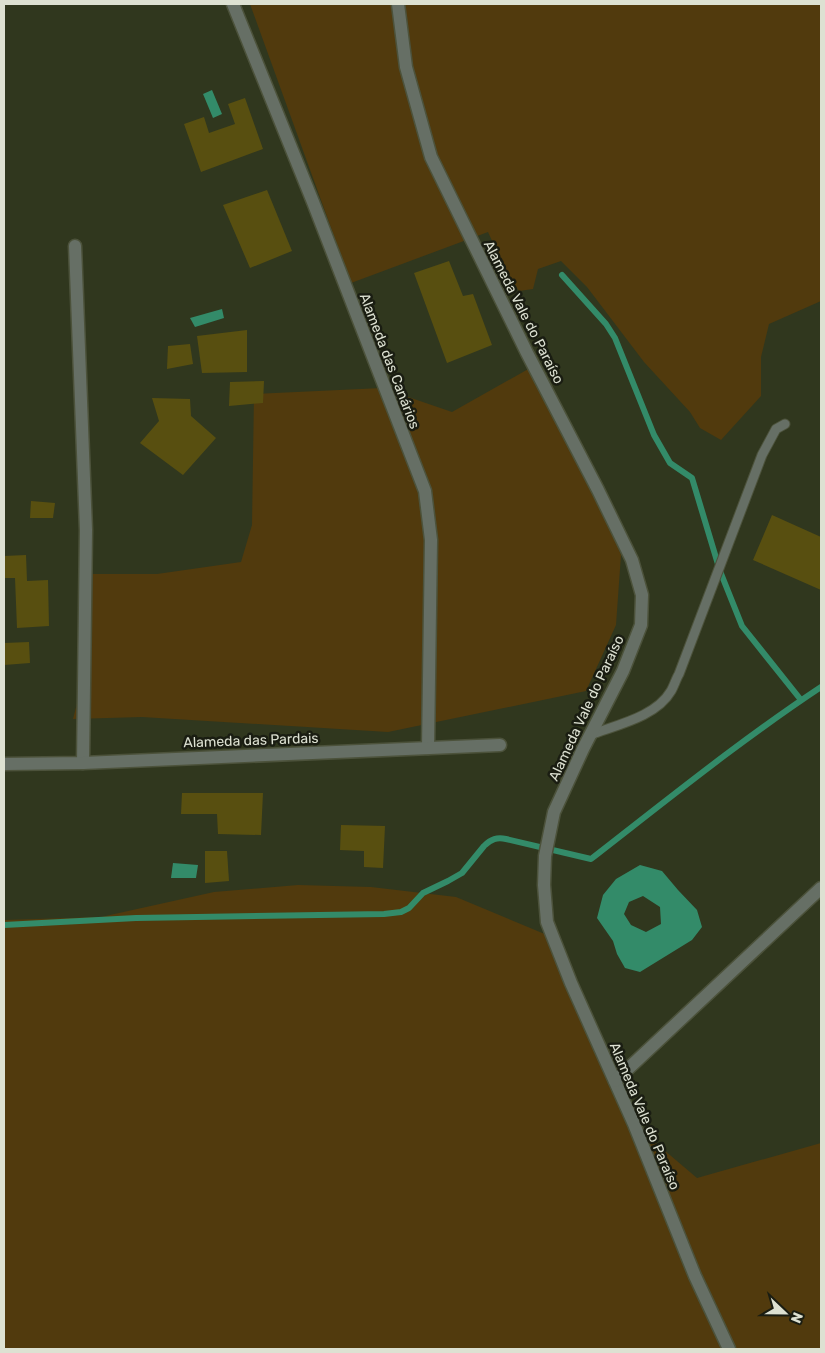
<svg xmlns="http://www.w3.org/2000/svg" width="825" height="1353" viewBox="0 0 825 1353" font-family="Rubik,sans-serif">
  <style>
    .green { fill: #513a0d }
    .water { fill: #338b69; fill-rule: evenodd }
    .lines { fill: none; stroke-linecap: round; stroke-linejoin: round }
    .stream { stroke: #338b69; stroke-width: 6 }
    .building { fill: #584f10 }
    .service-casing { stroke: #4c523b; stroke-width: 11 }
    .minor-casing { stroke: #4c523b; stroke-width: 15 }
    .service { stroke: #666f65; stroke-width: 9 }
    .minor { stroke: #666f65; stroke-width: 12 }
    .labels { text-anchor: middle; stroke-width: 5; stroke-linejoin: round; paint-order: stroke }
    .street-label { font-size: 14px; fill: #dde1d2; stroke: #1a1d12 }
  </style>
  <rect width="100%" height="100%" fill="#30371e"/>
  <g class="green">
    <polygon points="250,4 821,4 821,301 769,324 761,357 761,396 721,440 700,428 690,412 644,362 587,287 561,261 538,269 533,289 519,291 506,271 488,232 351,283"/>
    <polygon points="539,363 588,465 621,555 616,625 586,691 388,732 142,717 73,719 88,661 92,574 157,574 241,562 252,525 254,394 382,388 452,412"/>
    <polygon points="298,885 371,887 456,897 547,935 644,1133 697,1178 821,1143 821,1349 4,1349 4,920 101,917 214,892"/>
  </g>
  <g class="water">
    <polygon points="212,90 222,114 213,118 203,94"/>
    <polygon points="222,309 224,318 195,327 190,318"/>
    <polygon points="173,863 198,865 196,878 171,878"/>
    <path d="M 640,865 L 662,871 L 678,890 L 697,910 L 702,927 L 692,940 L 640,972 L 625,968 L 617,954 L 613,941 L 597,918 L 603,895 L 616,879 ZM 643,896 L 660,907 L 661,924 L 646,932 L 631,925 L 624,914 L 629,902 Z"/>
  </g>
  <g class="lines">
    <g class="stream">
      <polyline points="562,275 606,324 615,338 654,435 670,463 692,478 720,571 742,626 801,700"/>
      <path d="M 4,925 L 136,918 L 384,914 L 401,912 L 409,908 L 423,893 L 448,881 L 462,873 L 484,846 C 491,839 497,837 506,839 L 591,859 C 667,800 741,740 821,687"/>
    </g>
  </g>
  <g class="building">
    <polygon points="245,98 263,149 201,172 184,124 204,117 209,133 235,124 228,104"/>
    <polygon points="267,190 292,251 250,268 223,205"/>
    <polygon points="449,261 463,296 473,294 492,345 447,363 414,273"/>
    <polygon points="247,330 247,372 202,373 197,336"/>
    <polygon points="190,344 193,364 167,369 168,346"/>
    <polygon points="264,381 263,403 229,406 230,382"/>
    <polygon points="152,398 190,399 191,416 216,438 183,475 140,443 159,421"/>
    <polygon points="31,501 55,503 53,518 30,518"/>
    <polygon points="772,515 821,537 821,590 753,560"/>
    <polygon points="26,555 27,581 48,580 49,626 17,628 15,578 4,578 4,556"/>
    <polygon points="29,642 30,663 4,665 4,643"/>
    <polygon points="182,793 263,793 261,835 218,834 217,814 181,814"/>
    <polygon points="341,825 385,826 383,868 364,867 364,851 340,850"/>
    <polygon points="205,851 227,851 229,881 205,883"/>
  </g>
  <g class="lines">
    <g class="service-casing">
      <path id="service" d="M 590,735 C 616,725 656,717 671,691 C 674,686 676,679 679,674 L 762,455 L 776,429 L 785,424"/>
    </g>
    <g class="minor-casing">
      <g id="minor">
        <polyline points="233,4 313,202 425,491 431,540 428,748"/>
        <polyline points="398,4 406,67 431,157 527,353 598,490 632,560 642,595 641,625 623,671 583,749 554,812 545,856 544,885 547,922 571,983 634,1124 695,1276 729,1349"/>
        <polyline points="75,246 86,530 83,763"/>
        <polyline points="4,764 83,763 500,745"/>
        <polyline points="615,1081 821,888"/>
      </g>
    </g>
    <use href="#service" class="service"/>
    <use href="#minor" class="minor"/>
  </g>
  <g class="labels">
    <g class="street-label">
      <text transform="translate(524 312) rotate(63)" y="5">Alameda Vale do Paraíso</text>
      <text transform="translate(390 361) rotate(69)" y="5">Alameda das Canários</text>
      <text transform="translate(586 708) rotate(-65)" y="5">Alameda Vale do Paraíso</text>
      <text transform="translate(251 740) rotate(-2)" y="5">Alameda das Pardais</text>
      <text transform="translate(645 1116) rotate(67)" y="5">Alameda Vale do Paraíso</text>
    </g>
  </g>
  <rect width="825" height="1353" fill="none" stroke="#dde1d2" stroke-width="10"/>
  <g transform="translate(785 1313) rotate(112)" stroke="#1a1d12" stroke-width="4" paint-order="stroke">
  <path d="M0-4L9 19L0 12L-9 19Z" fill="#dde1d2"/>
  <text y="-8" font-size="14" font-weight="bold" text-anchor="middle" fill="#dde1d2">N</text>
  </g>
</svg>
